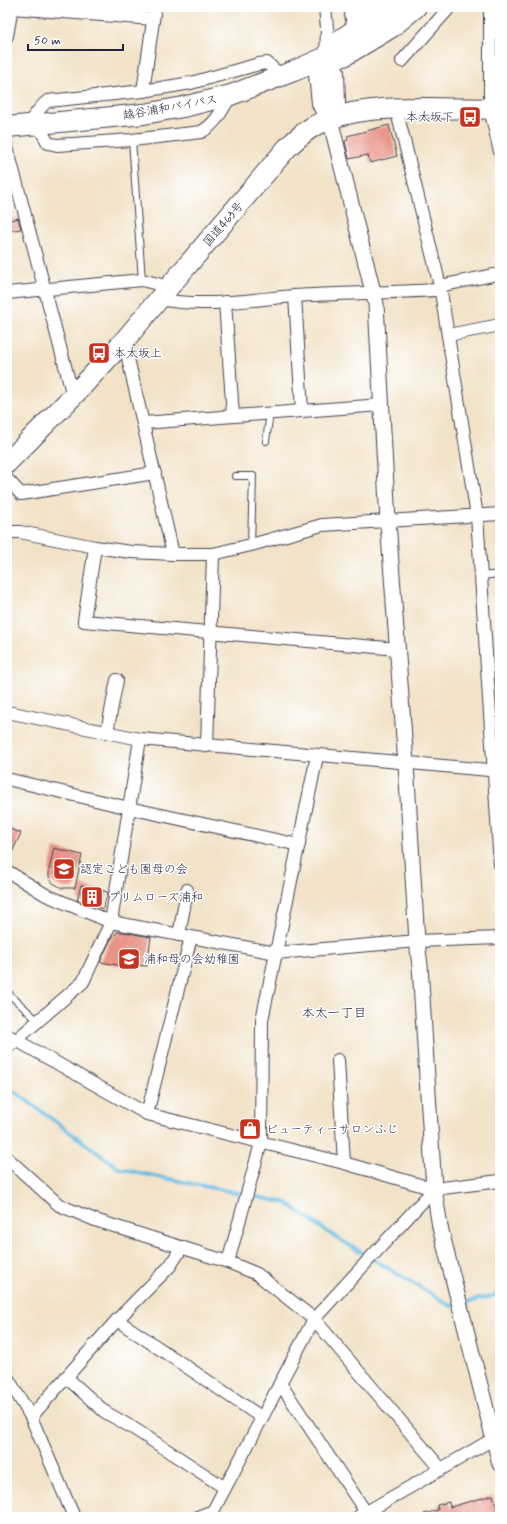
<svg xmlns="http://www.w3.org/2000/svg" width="507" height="1524" viewBox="0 0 507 1524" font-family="Mynerve,'Klee One',sans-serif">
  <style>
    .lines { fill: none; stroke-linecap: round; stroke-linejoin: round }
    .stream { stroke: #66bde3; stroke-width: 4 }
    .building { fill: url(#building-hatch) }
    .service-casing { stroke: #413f50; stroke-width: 8 }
    .minor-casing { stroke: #413f50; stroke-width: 14 }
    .tertiary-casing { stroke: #413f50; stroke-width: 17 }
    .trunk-casing { stroke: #413f50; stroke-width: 22 }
    .service { stroke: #fff; stroke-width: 6 }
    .minor { stroke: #fff; stroke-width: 12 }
    .tertiary { stroke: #fff; stroke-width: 15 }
    .trunk { stroke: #fff; stroke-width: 20 }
    .labels { text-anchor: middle; stroke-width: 3; stroke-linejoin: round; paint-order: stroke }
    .street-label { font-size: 12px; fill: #22223b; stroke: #fff }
    .poi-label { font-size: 12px; fill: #22223b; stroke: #fff; text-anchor: start }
    .neighbourhood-label { font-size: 13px; fill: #22223b; stroke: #fff }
  </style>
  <defs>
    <pattern id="building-hatch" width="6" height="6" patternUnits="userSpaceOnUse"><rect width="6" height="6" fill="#ef998b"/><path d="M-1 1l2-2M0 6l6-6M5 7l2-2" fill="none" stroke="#c17c73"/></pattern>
  </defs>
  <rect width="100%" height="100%" fill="#fff"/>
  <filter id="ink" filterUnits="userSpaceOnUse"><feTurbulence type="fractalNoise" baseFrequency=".025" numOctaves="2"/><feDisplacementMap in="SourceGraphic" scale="8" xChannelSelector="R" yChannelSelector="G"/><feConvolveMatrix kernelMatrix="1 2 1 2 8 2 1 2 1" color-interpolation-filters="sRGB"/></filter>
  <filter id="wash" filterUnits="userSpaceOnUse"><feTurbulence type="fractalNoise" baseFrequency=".012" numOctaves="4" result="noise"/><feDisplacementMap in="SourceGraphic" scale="16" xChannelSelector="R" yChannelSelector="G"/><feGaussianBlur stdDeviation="0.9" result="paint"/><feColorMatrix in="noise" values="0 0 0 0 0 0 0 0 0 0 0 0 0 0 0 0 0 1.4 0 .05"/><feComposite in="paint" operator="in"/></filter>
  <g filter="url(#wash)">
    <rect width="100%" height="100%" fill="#f2e3c8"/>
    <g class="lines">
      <g class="stream">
        <polyline points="7,1086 120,1169 287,1203 329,1233 451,1306 456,1304"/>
        <polyline points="463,1303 500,1294"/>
      </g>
    </g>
    <g id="blocks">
      <g class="building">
        <polygon points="389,125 397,156 370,163 368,155 349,159 345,141 348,140 347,136"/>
        <polygon points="18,218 21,229 7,231 7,221"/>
        <polygon points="10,829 21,833 7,863 7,836"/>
        <polygon points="54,848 82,855 75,888 62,888 53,883 49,877 49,870"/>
        <polygon points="81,885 108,892 103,909 77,900"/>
        <polygon points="117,932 123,932 151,937 147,966 134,965 134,968 100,962 110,941"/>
        <polygon points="242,1122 254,1123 254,1133 241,1130"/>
        <polygon points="493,1495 499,1517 424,1517 424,1514 438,1510 437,1505 449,1502 450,1507"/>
      </g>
    </g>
  </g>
  <g filter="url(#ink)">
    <use href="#blocks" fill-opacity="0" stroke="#413f50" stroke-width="1"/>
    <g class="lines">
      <g class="service-casing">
        <g id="service">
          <polyline points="132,140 142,280"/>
          <polyline points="266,441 270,413"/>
          <polyline points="235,476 253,476 251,545"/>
          <polyline points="481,576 500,574"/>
          <polyline points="7,992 38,1021"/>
        </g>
      </g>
      <g class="minor-casing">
        <g id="minor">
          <polyline points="325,7 327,28 326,56"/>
          <polyline points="490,7 490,109 500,152"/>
          <polyline points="12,8 153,19"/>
          <polyline points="355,31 351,15 363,7"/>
          <polyline points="7,36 12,7"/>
          <polyline points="402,61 450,7"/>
          <polyline points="143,91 155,7"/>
          <polyline points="396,108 440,286 477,516 500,865"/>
          <path d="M 25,125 C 35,119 38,107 48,101 L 143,91 L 191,83 L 259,64 L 267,63 L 277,72 L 284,75"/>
          <path d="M 33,125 L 42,132 L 48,143 L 57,145 L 132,140 L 201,132 C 216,124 222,110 231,95"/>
          <polyline points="7,147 73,396"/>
          <polyline points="7,293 142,280 169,287"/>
          <polyline points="295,296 302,411"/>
          <path d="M 159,299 C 202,308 250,300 293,296 C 340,293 388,293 436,290 L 440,286 L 493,275"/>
          <polyline points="225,302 233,416"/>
          <polyline points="448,335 500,325"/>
          <polyline points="124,341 173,554"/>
          <polyline points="143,423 381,405"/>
          <polyline points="7,479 21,494 155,473"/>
          <polyline points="7,532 20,532 95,547 131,552 173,554 213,554 251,545 322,525 500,514"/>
          <polyline points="95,547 84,621 398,649"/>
          <polyline points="7,712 140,739 500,771"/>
          <polyline points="107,732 117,680"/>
          <polyline points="207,746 213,554"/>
          <polyline points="7,779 129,808 299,845"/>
          <polyline points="7,871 46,895 111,922 276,953 417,941 500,938"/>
          <polyline points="179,935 187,890"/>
          <polyline points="7,1035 147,1114 344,1163 434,1189 314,1319 213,1511 197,1517"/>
          <polyline points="7,1048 83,982 111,922 140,739"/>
          <polyline points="338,1060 344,1163"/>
          <polyline points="147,1114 191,937"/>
          <polyline points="7,1158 59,1205 95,1220 228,1262 257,1274 314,1319 441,1469"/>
          <polyline points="434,1189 500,1181"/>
          <polyline points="228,1262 261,1143 262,1020 317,756"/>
          <polyline points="117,1320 261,1417"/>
          <polyline points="7,1377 31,1417 74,1517"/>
          <polyline points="66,1377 105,1412 133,1428 225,1488"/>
          <polyline points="280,1383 369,1517"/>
          <polyline points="31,1417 117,1320 170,1266 182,1247"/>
          <polyline points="358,1517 500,1435"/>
        </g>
      </g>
      <g class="tertiary-casing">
        <polyline id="tertiary" points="330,119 376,304 388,522 406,764 417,941 420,966 434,1189 440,1227 500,1464"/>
      </g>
      <g class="trunk-casing">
        <g id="trunk">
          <polyline points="326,57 334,72 335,103 330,119"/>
          <polyline points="330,119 322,103 319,74 326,57 337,42 388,7"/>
          <polyline points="7,127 144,114 183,107 231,95 294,71 326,57 344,56 392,27 416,7"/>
          <path d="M 7,463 L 73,396 L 124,341 L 169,287 L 287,148 C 296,139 305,131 316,125 C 351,107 394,108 433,108 C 455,109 478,108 500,109"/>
        </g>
      </g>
      <use href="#service" class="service"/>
      <use href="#minor" class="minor"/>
      <use href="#tertiary" class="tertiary"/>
      <use href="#trunk" class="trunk"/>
    </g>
  </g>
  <defs>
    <g id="bus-square" transform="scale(1.15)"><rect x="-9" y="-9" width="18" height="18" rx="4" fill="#c8321e" stroke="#fff"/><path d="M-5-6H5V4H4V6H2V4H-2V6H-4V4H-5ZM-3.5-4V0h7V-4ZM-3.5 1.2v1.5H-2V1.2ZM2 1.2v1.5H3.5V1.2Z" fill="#fff"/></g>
    <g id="school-square" transform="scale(1.15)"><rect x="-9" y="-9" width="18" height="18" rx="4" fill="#c8321e" stroke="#fff"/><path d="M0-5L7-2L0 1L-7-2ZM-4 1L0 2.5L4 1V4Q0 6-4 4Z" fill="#fff"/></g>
    <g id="building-square" transform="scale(1.15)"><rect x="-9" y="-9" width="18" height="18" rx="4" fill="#c8321e" stroke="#fff"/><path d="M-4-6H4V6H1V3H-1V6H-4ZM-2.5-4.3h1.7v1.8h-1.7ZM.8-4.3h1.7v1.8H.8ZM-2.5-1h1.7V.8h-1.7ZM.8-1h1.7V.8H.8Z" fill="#fff"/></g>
    <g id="shop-square" transform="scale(1.15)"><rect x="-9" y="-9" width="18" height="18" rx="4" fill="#c8321e" stroke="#fff"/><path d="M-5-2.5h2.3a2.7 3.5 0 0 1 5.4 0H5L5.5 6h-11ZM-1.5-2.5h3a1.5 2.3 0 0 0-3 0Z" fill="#fff"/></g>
  </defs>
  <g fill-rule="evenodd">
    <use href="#bus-square" x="470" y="117"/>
    <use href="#bus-square" x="99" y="353"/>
    <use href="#school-square" x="64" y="869"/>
    <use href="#building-square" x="92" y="897"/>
    <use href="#school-square" x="129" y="959"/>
    <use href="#shop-square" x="250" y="1129"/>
  </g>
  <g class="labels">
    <g class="street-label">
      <text transform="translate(170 107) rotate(-10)" y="4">越谷浦和バイパス</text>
      <text transform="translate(223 224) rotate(-49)" y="4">国道463号</text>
    </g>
    <g class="poi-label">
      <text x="454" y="121" text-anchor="end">本太坂下</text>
      <text x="114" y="357">本太坂上</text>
      <text x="80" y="873">認定こども園母の会</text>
      <text x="108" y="901">プリムローズ浦和</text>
      <text x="144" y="963">浦和母の会幼稚園</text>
      <text x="266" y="1133">ビューティーサロンふじ</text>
    </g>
    <g class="neighbourhood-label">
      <text x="334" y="1017">本太一丁目</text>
    </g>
  </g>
  <rect width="507" height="1524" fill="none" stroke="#fff" stroke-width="24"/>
  <path d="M28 44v6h95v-6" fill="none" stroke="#22223b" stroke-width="2"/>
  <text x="34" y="44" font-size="12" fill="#22223b" stroke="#ffffff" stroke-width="3" paint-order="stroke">50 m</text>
</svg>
